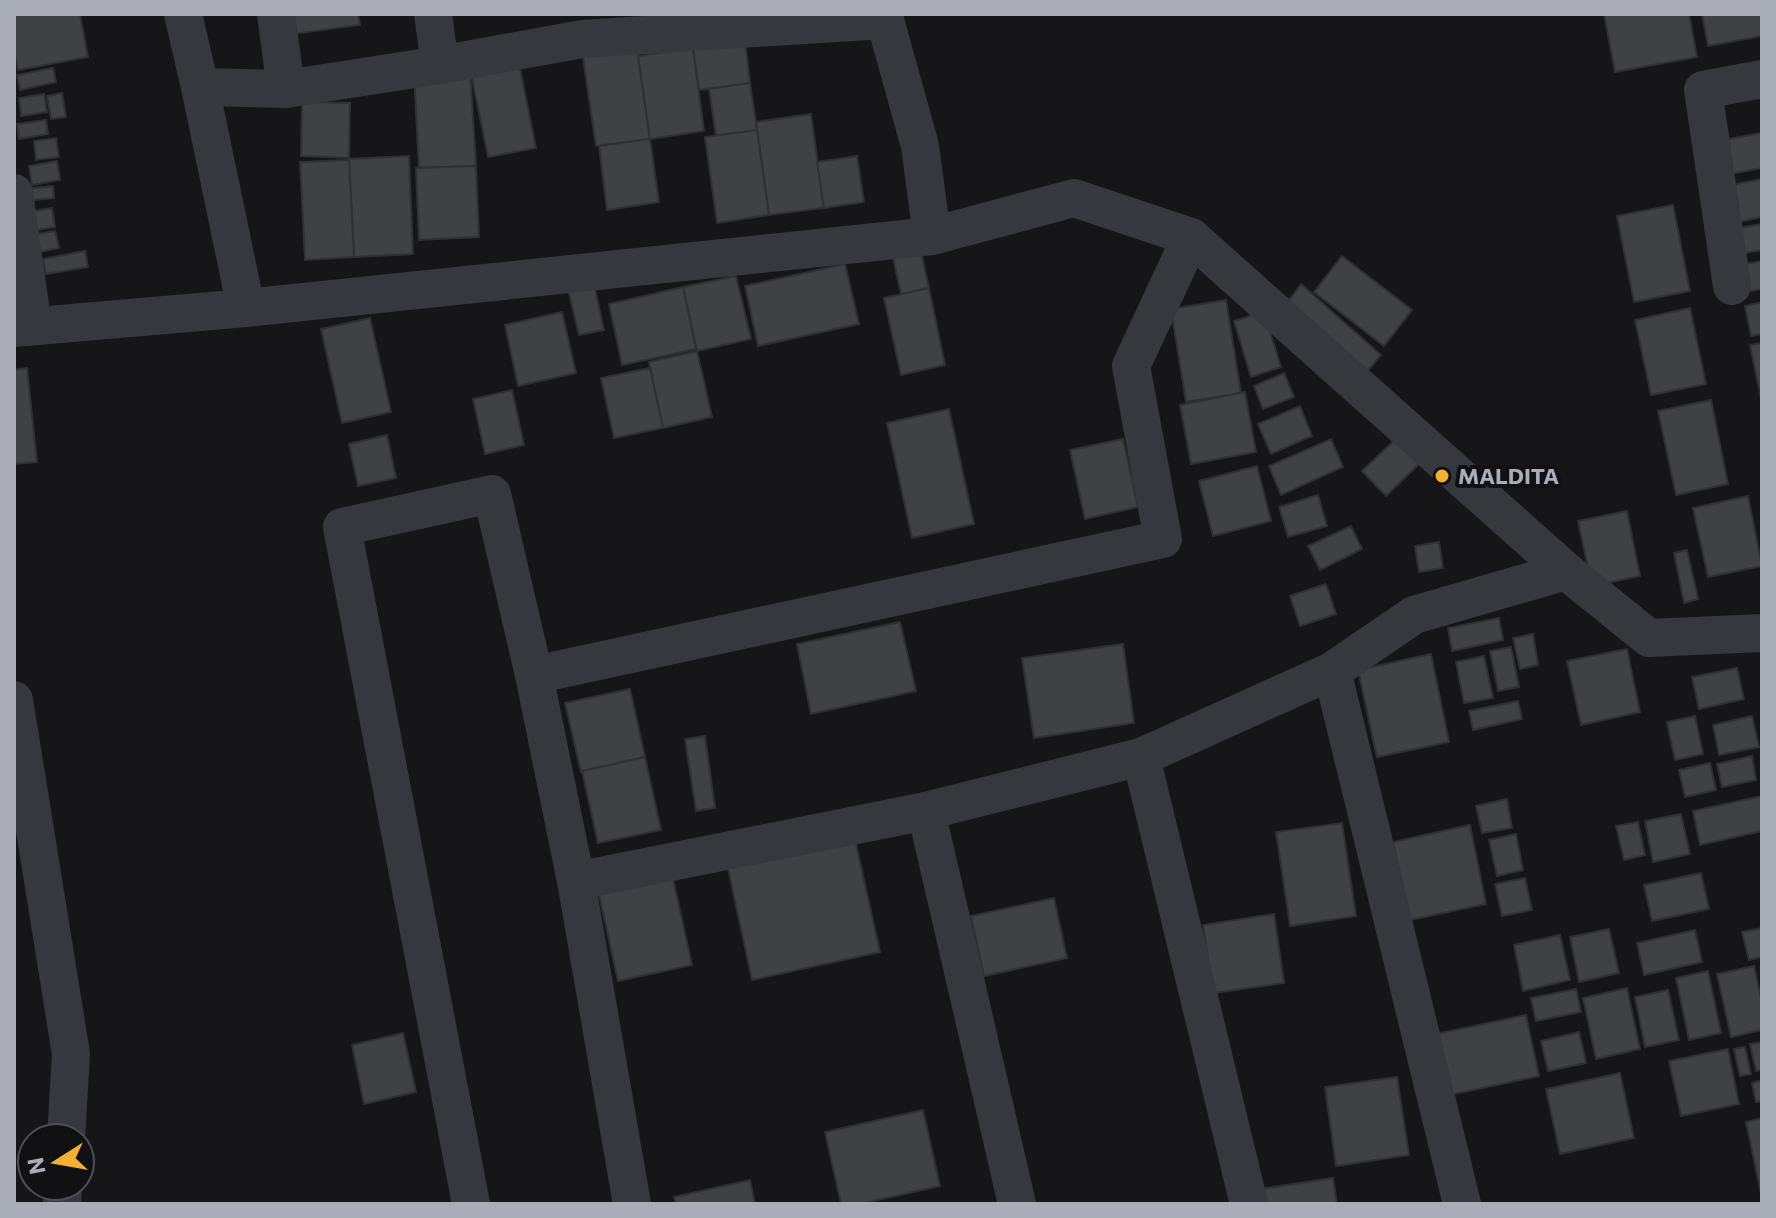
<svg xmlns="http://www.w3.org/2000/svg" width="1776" height="1218" viewBox="0 0 1776 1218" font-family="Commissioner,sans-serif">
  <style>
    .building { fill: #404145; stroke: #303034; stroke-width: 2 }
    .lines { fill: none; stroke-linecap: round; stroke-linejoin: round }
    .minor { stroke: #37383d; stroke-width: 38 }
    .poi-dot { fill: #f2b134; stroke: #111113; stroke-width: 3 }
    .labels { text-anchor: middle; stroke-width: 8; stroke-linejoin: round; paint-order: stroke }
    .poi-label { font-size: 22px; font-weight: bold; fill: #a8adb8; stroke: #111113; text-anchor: start }
  </style>
  <rect width="100%" height="100%" fill="#161618"/>
  <g class="building">
    <polygon points="14,14 80,14 88,57 18,70 14,49"/>
    <polygon points="290,14 358,14 360,25 293,34"/>
    <polygon points="1604,14 1689,14 1697,57 1615,72"/>
    <polygon points="1702,14 1762,14 1762,36 1708,46"/>
    <polygon points="745,41 750,83 699,90 693,48"/>
    <polygon points="637,44 650,139 596,146 582,51"/>
    <polygon points="693,48 704,131 650,139 638,56"/>
    <polygon points="518,59 536,148 488,157 470,68"/>
    <polygon points="53,68 56,82 20,90 17,75"/>
    <polygon points="470,70 476,166 419,168 414,72"/>
    <polygon points="750,83 757,130 716,136 709,89"/>
    <polygon points="62,93 66,117 51,119 47,96"/>
    <polygon points="44,94 47,112 21,116 19,98"/>
    <polygon points="302,102 350,103 349,158 301,156"/>
    <polygon points="811,114 824,208 769,215 756,122"/>
    <polygon points="46,120 48,134 19,139 17,124"/>
    <polygon points="757,130 769,215 717,223 705,137"/>
    <polygon points="1761,133 1762,168 1719,176 1713,142"/>
    <polygon points="56,138 59,157 36,160 34,141"/>
    <polygon points="650,139 659,202 607,210 599,146"/>
    <polygon points="409,156 413,254 354,257 349,159"/>
    <polygon points="857,156 864,202 824,208 817,162"/>
    <polygon points="349,160 354,257 305,260 300,162"/>
    <polygon points="57,161 60,180 32,185 29,166"/>
    <polygon points="476,166 479,237 419,240 416,168"/>
    <polygon points="1762,179 1762,217 1733,223 1726,186"/>
    <polygon points="53,186 54,198 25,201 24,189"/>
    <polygon points="1673,205 1690,291 1634,302 1617,216"/>
    <polygon points="52,208 55,227 32,231 29,212"/>
    <polygon points="1762,224 1762,250 1733,255 1728,230"/>
    <polygon points="55,231 59,248 39,252 36,234"/>
    <polygon points="919,243 929,288 901,294 891,249"/>
    <polygon points="85,251 88,267 46,274 43,259"/>
    <polygon points="1342,256 1412,310 1384,346 1314,292"/>
    <polygon points="1762,261 1762,289 1739,293 1734,266"/>
    <polygon points="845,264 859,324 758,346 745,286"/>
    <polygon points="592,275 604,330 579,335 566,281"/>
    <polygon points="736,276 751,339 697,351 683,287"/>
    <polygon points="1301,284 1381,355 1358,382 1284,307"/>
    <polygon points="683,287 696,349 622,365 609,304"/>
    <polygon points="929,288 945,365 901,375 884,298"/>
    <polygon points="1226,300 1241,393 1186,402 1171,309"/>
    <polygon points="1762,302 1762,334 1751,336 1745,306"/>
    <polygon points="1690,308 1706,384 1651,395 1635,320"/>
    <polygon points="562,312 576,373 518,386 505,325"/>
    <polygon points="1264,312 1281,367 1251,377 1234,321"/>
    <polygon points="370,318 391,412 342,423 321,329"/>
    <polygon points="1762,343 1762,403 1750,345"/>
    <polygon points="697,351 712,417 663,428 649,362"/>
    <polygon points="27,368 37,462 14,464 14,370"/>
    <polygon points="650,368 663,428 614,438 601,378"/>
    <polygon points="1284,373 1294,397 1263,409 1254,386"/>
    <polygon points="512,390 524,445 485,454 473,399"/>
    <polygon points="1245,392 1256,452 1191,464 1180,405"/>
    <polygon points="1711,400 1728,484 1676,495 1658,411"/>
    <polygon points="1300,406 1312,436 1271,454 1258,424"/>
    <polygon points="949,409 974,524 912,538 887,423"/>
    <polygon points="387,435 396,478 358,486 349,444"/>
    <polygon points="1400,435 1423,460 1386,496 1362,471"/>
    <polygon points="1123,439 1138,507 1085,519 1070,450"/>
    <polygon points="1331,439 1343,467 1281,495 1269,466"/>
    <polygon points="1257,466 1271,521 1213,536 1199,481"/>
    <polygon points="1318,495 1327,526 1288,537 1279,507"/>
    <polygon points="1748,496 1762,566 1708,577 1693,508"/>
    <polygon points="1627,511 1640,576 1592,586 1578,521"/>
    <polygon points="1351,526 1362,549 1320,570 1308,546"/>
    <polygon points="1439,542 1443,568 1419,572 1415,546"/>
    <polygon points="1687,550 1698,599 1684,603 1674,553"/>
    <polygon points="1326,584 1336,614 1300,626 1290,596"/>
    <polygon points="1499,618 1503,640 1452,651 1448,628"/>
    <polygon points="900,622 916,691 811,714 797,644"/>
    <polygon points="1533,634 1538,665 1520,669 1513,638"/>
    <polygon points="1123,644 1134,723 1034,738 1022,658"/>
    <polygon points="1511,647 1519,687 1498,691 1490,651"/>
    <polygon points="1627,649 1640,712 1581,725 1567,661"/>
    <polygon points="1431,654 1449,742 1377,757 1358,670"/>
    <polygon points="1484,656 1493,698 1464,703 1456,662"/>
    <polygon points="1737,668 1744,699 1699,709 1692,677"/>
    <polygon points="630,689 645,757 581,772 565,703"/>
    <polygon points="1518,701 1522,719 1473,730 1469,711"/>
    <polygon points="1695,716 1703,754 1675,760 1667,722"/>
    <polygon points="1752,716 1759,747 1719,755 1713,725"/>
    <polygon points="705,736 715,808 696,811 685,739"/>
    <polygon points="1752,756 1756,780 1722,787 1717,764"/>
    <polygon points="645,757 661,830 598,843 582,771"/>
    <polygon points="1710,763 1716,790 1685,797 1679,770"/>
    <polygon points="1762,796 1762,831 1700,845 1693,811"/>
    <polygon points="1507,799 1512,828 1482,833 1476,806"/>
    <polygon points="1681,814 1690,854 1653,862 1645,821"/>
    <polygon points="1638,822 1645,855 1624,860 1616,826"/>
    <polygon points="1342,823 1356,916 1290,926 1276,832"/>
    <polygon points="1470,825 1486,904 1410,920 1393,842"/>
    <polygon points="1516,834 1523,870 1497,876 1489,840"/>
    <polygon points="854,835 880,952 752,980 727,864"/>
    <polygon points="1701,873 1709,909 1652,921 1644,885"/>
    <polygon points="672,874 692,965 618,981 598,890"/>
    <polygon points="1525,878 1532,910 1502,916 1495,884"/>
    <polygon points="1054,898 1067,958 984,976 971,916"/>
    <polygon points="1274,914 1284,983 1213,993 1203,925"/>
    <polygon points="1762,928 1762,957 1749,960 1742,932"/>
    <polygon points="1609,929 1619,973 1579,982 1570,937"/>
    <polygon points="1695,930 1702,962 1644,975 1637,943"/>
    <polygon points="1560,935 1570,980 1523,991 1514,945"/>
    <polygon points="1754,966 1762,1002 1762,1030 1731,1037 1717,974"/>
    <polygon points="1708,971 1721,1033 1689,1040 1676,978"/>
    <polygon points="1627,988 1640,1049 1596,1059 1583,998"/>
    <polygon points="1576,989 1581,1012 1536,1021 1531,998"/>
    <polygon points="1668,990 1679,1040 1645,1047 1635,997"/>
    <polygon points="1526,1015 1539,1076 1449,1095 1436,1034"/>
    <polygon points="1579,1032 1586,1063 1548,1071 1541,1041"/>
    <polygon points="403,1033 416,1092 364,1104 352,1045"/>
    <polygon points="1762,1042 1762,1070 1756,1071 1750,1044"/>
    <polygon points="1745,1047 1751,1074 1740,1076 1734,1049"/>
    <polygon points="1728,1049 1739,1104 1681,1116 1669,1061"/>
    <polygon points="1620,1073 1634,1138 1560,1154 1546,1089"/>
    <polygon points="1397,1077 1409,1155 1336,1166 1325,1087"/>
    <polygon points="1762,1080 1762,1101 1756,1102 1752,1083"/>
    <polygon points="923,1110 940,1186 860,1204 841,1204 825,1132"/>
    <polygon points="1762,1118 1762,1194 1761,1194 1746,1122"/>
    <polygon points="1333,1178 1337,1204 1263,1204 1261,1189"/>
    <polygon points="750,1180 755,1204 676,1204 674,1197"/>
  </g>
  <g class="lines">
    <g class="minor">
      <polyline points="183,14 200,87 246,308"/>
      <polyline points="276,14 286,89 440,65 582,39 885,20 920,146 932,236"/>
      <polyline points="433,14 440,65"/>
      <polyline points="200,87 286,89"/>
      <polyline points="14,193 33,326"/>
      <polyline points="1732,286 1703,90 1762,79"/>
      <polyline points="14,328 246,308 932,236 1074,198 1191,237 1566,571 1649,638 1762,633"/>
      <polyline points="1332,671 1462,1204"/>
      <polyline points="534,675 1163,539 1131,366 1191,237"/>
      <polyline points="14,700 71,1054 66,1138"/>
      <polyline points="1141,757 1249,1204"/>
      <polyline points="926,811 1017,1204"/>
      <polyline points="576,881 926,811 1141,757 1332,671 1414,615 1566,571"/>
      <polyline points="62,1204 63,1186"/>
      <polyline points="471,1204 342,527 492,494 534,675 576,881 632,1204"/>
    </g>
  </g>
  <circle class="poi-dot" cx="1442" cy="476" r="8"/>
  <g class="labels">
    <g class="poi-label">
      <text x="1458" y="484">MALDITA</text>
    </g>
  </g>
  <rect width="1776" height="1218" fill="none" stroke="#a8adb8" stroke-width="32"/>
  <g transform="translate(56 1162) rotate(259)"><circle r="38" fill="#111113" stroke="#4d4f55" stroke-width="2"/>
  <path d="M0-6L14 30L0 20L-14 30Z" fill="#f2b134"/>
  <text y="-12" font-size="22" font-weight="bold" text-anchor="middle" fill="#a8adb8">N</text>
  </g>
</svg>
